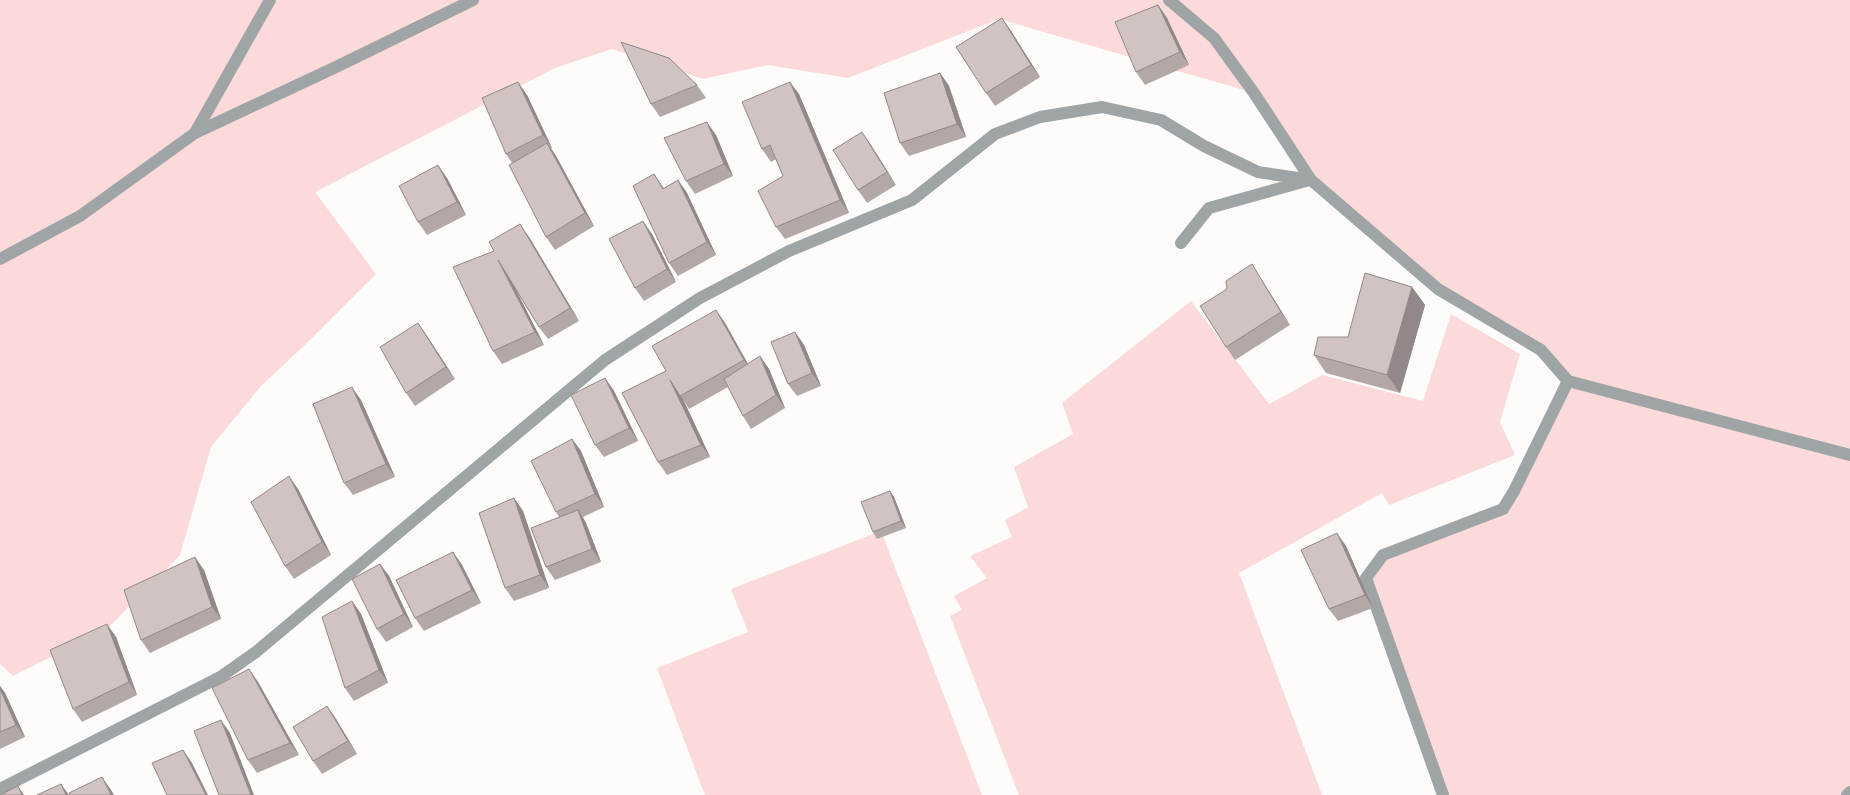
<svg xmlns="http://www.w3.org/2000/svg" width="1850" height="795" viewBox="0 0 1850 795" font-family="Arial,sans-serif">
  <style>
    .green { fill: #fbdad9 }
    .lines { fill: none; stroke-linecap: round; stroke-linejoin: round }
    .minor { stroke: #9fa5a6; stroke-width: 12 }
    .wall { fill: #b4a8a7 }
    .shaded-wall { fill: #928888 }
    .building { fill: #d1c3c2; stroke: #928888 }
  </style>
  <rect width="100%" height="100%" fill="#fefbfb"/>
  <g class="green">
    <polygon points="0,0 1850,0 1850,795 1443,795 1366,578 1383,555 1503,509 1568,381 1541,350 1438,289 1311,180 1254,93 999,19 848,78 768,65 703,79 612,49 555,68 315,192 376,274 309,341 261,386 211,447 180,555 107,629 13,676 0,664"/>
    <polygon points="1191,301 1269,404 1322,375 1423,401 1451,314 1520,354 1500,422 1515,455 1389,505 1382,493 1239,573 1322,795 1019,795 950,616 962,610 954,596 987,578 970,556 1012,537 1005,520 1028,507 1014,467 1073,434 1062,403"/>
    <polygon points="881,531 982,795 705,795 657,668 748,632 731,589"/>
  </g>
  <g class="lines">
    <g class="minor">
      <polyline points="1169,0 1214,38 1254,93 1311,180 1438,289 1541,350 1568,381 1850,455"/>
      <polyline points="195,133 270,0"/>
      <polyline points="1181,243 1209,208 1306,181"/>
      <polyline points="0,259 80,216 195,133 336,67 473,0"/>
      <polyline points="0,789 222,676 256,652 605,360 700,298 789,251 912,200 995,134 1040,117 1102,107 1161,120 1204,146 1258,172 1311,180"/>
      <polyline points="1443,795 1366,578 1383,555 1503,509 1514,491 1568,381"/>
      <polyline points="1847,795 1850,792"/>
    </g>
  </g>
  <g class="wall">
    <polygon points="1158,5 1167,18 1189,65 1145,85 1136,72"/>
    <polygon points="1002,18 1011,31 1040,77 995,106 986,93"/>
    <polygon points="940,73 949,86 966,137 909,156 900,143"/>
    <polygon points="697,85 706,98 660,117 651,104"/>
    <polygon points="799,94 849,213 785,239 776,227 783,176 776,159 771,162 762,149"/>
    <polygon points="527,95 552,148 551,148 556,156 594,226 555,250 546,237 512,163 506,154"/>
    <polygon points="716,135 733,176 695,194 686,181"/>
    <polygon points="871,145 896,185 867,203 858,190"/>
    <polygon points="447,178 466,215 427,235 418,222"/>
    <polygon points="678,180 687,193 716,255 678,276 669,263 664,188"/>
    <polygon points="652,234 676,282 644,301 635,288"/>
    <polygon points="529,237 579,321 548,339 539,327 512,283 544,345 502,364 493,351 494,251"/>
    <polygon points="1252,264 1260,277 1290,325 1235,360 1226,347 1227,289"/>
    <polygon points="1412,287 1425,305 1400,393 1326,373 1314,355 1348,337"/>
    <polygon points="716,310 725,323 748,364 760,356 769,369 785,408 751,429 743,416 728,387 689,409 683,399 710,457 667,475 658,462 666,371"/>
    <polygon points="418,323 427,336 455,379 415,406 406,393"/>
    <polygon points="795,332 804,345 821,386 797,396 788,384"/>
    <polygon points="605,378 614,391 638,441 604,457 595,445"/>
    <polygon points="361,400 395,477 353,495 344,483"/>
    <polygon points="572,439 581,451 604,507 583,517 586,523 601,562 555,580 546,567 559,517 556,512"/>
    <polygon points="298,489 331,555 294,579 285,566"/>
    <polygon points="890,491 894,497 906,528 877,539 873,532"/>
    <polygon points="514,498 523,511 549,588 514,601 505,588"/>
    <polygon points="1346,546 1373,608 1338,621 1329,609"/>
    <polygon points="453,552 462,565 481,603 424,631 415,618"/>
    <polygon points="380,564 389,576 413,627 386,642 377,629"/>
    <polygon points="204,570 221,619 150,653 141,640"/>
    <polygon points="352,601 361,614 388,683 354,701 345,688"/>
    <polygon points="116,637 137,695 82,722 73,709"/>
    <polygon points="258,682 299,755 257,773 248,760"/>
    <polygon points="0,686 5,693 25,737 0,749"/>
    <polygon points="327,706 336,719 357,754 322,774 313,761"/>
  </g>
  <g class="shaded-wall">
    <polygon points="1158,5 1167,18 1189,65 1180,52"/>
    <polygon points="1002,18 1011,31 1040,77 1031,65"/>
    <polygon points="940,73 949,86 966,137 957,124"/>
    <polygon points="518,82 527,95 552,148 543,135"/>
    <polygon points="790,82 799,94 849,213 840,200"/>
    <polygon points="707,122 716,135 733,176 724,164"/>
    <polygon points="862,132 871,145 896,185 887,172"/>
    <polygon points="547,143 556,156 594,226 585,213"/>
    <polygon points="438,165 447,178 466,215 457,202"/>
    <polygon points="654,174 663,187 672,202 663,189"/>
    <polygon points="678,180 687,193 716,255 707,242"/>
    <polygon points="643,221 652,234 676,282 667,269"/>
    <polygon points="520,224 529,237 579,321 570,308"/>
    <polygon points="498,260 507,272 544,345 535,332"/>
    <polygon points="1252,264 1260,277 1290,325 1281,312"/>
    <polygon points="1412,287 1425,305 1400,393 1387,375"/>
    <polygon points="716,310 725,323 753,373 744,360"/>
    <polygon points="418,323 427,336 455,379 446,367"/>
    <polygon points="795,332 804,345 821,386 812,373"/>
    <polygon points="760,356 769,369 785,408 776,395"/>
    <polygon points="605,378 614,391 638,441 629,428"/>
    <polygon points="670,380 683,399 710,457 701,445"/>
    <polygon points="352,387 361,400 395,477 386,464"/>
    <polygon points="572,439 581,451 604,507 595,494"/>
    <polygon points="289,476 298,489 331,555 322,542"/>
    <polygon points="890,491 894,497 906,528 901,521"/>
    <polygon points="514,498 523,511 549,588 540,575"/>
    <polygon points="578,510 586,523 601,562 592,549"/>
    <polygon points="1337,533 1346,546 1373,608 1365,595"/>
    <polygon points="453,552 462,565 481,603 472,590"/>
    <polygon points="195,557 204,570 221,619 212,607"/>
    <polygon points="380,564 389,576 413,627 404,614"/>
    <polygon points="352,601 361,614 388,683 379,670"/>
    <polygon points="107,624 116,637 137,695 129,682"/>
    <polygon points="249,669 258,682 299,755 290,743"/>
    <polygon points="0,686 5,693 25,737 16,725 0,689"/>
    <polygon points="327,706 336,719 357,754 348,741"/>
    <polygon points="221,720 230,733 254,795 251,795"/>
    <polygon points="183,750 192,763 208,795 206,795"/>
    <polygon points="102,777 111,790 114,795 111,795"/>
    <polygon points="61,784 69,795 66,795"/>
    <polygon points="18,786 24,795 22,795"/>
  </g>
  <g class="building">
    <polygon points="1158,5 1180,52 1136,72 1115,22"/>
    <polygon points="1002,18 1031,65 986,93 956,47"/>
    <polygon points="621,42 669,58 697,85 651,104"/>
    <polygon points="940,73 957,124 900,143 884,93"/>
    <polygon points="518,82 543,135 506,154 482,98"/>
    <polygon points="790,82 840,200 776,227 758,191 783,176 770,145 762,149 742,102"/>
    <polygon points="707,122 724,164 686,181 664,138"/>
    <polygon points="862,132 887,172 858,190 833,150"/>
    <polygon points="547,143 585,213 546,237 509,165"/>
    <polygon points="438,165 457,202 418,222 399,186"/>
    <polygon points="654,174 663,189 678,180 707,242 669,263 633,186"/>
    <polygon points="643,221 667,269 635,288 609,239"/>
    <polygon points="520,224 570,308 539,327 498,260 535,332 493,351 453,267 494,251 489,242"/>
    <polygon points="1252,264 1281,312 1226,347 1200,306 1227,289 1226,281"/>
    <polygon points="1365,273 1412,287 1387,375 1314,355 1318,337 1348,337"/>
    <polygon points="716,310 744,360 680,396 670,380 701,445 658,462 622,393 666,371 652,346"/>
    <polygon points="418,323 446,367 406,393 380,347"/>
    <polygon points="795,332 812,373 788,384 771,342"/>
    <polygon points="760,356 776,395 743,416 724,379"/>
    <polygon points="605,378 629,428 595,445 571,395"/>
    <polygon points="352,387 386,464 344,483 313,404"/>
    <polygon points="572,439 595,494 556,512 531,461"/>
    <polygon points="289,476 322,542 285,566 251,502"/>
    <polygon points="890,491 901,521 873,532 861,502"/>
    <polygon points="514,498 540,575 505,588 479,513"/>
    <polygon points="578,510 592,549 546,567 531,528"/>
    <polygon points="1337,533 1365,595 1329,609 1301,550"/>
    <polygon points="453,552 472,590 415,618 396,580"/>
    <polygon points="195,557 212,607 141,640 124,590"/>
    <polygon points="380,564 404,614 377,629 352,579"/>
    <polygon points="352,601 379,670 345,688 322,617"/>
    <polygon points="107,624 129,682 73,709 50,650"/>
    <polygon points="249,669 290,743 248,760 212,688"/>
    <polygon points="0,689 16,725 0,732"/>
    <polygon points="327,706 348,741 313,761 293,727"/>
    <polygon points="221,720 251,795 219,795 194,731"/>
    <polygon points="183,750 206,795 167,795 152,763"/>
    <polygon points="102,777 111,795 70,795 69,793"/>
    <polygon points="61,784 66,795 37,795"/>
    <polygon points="18,786 22,795 0,795"/>
  </g>
</svg>
